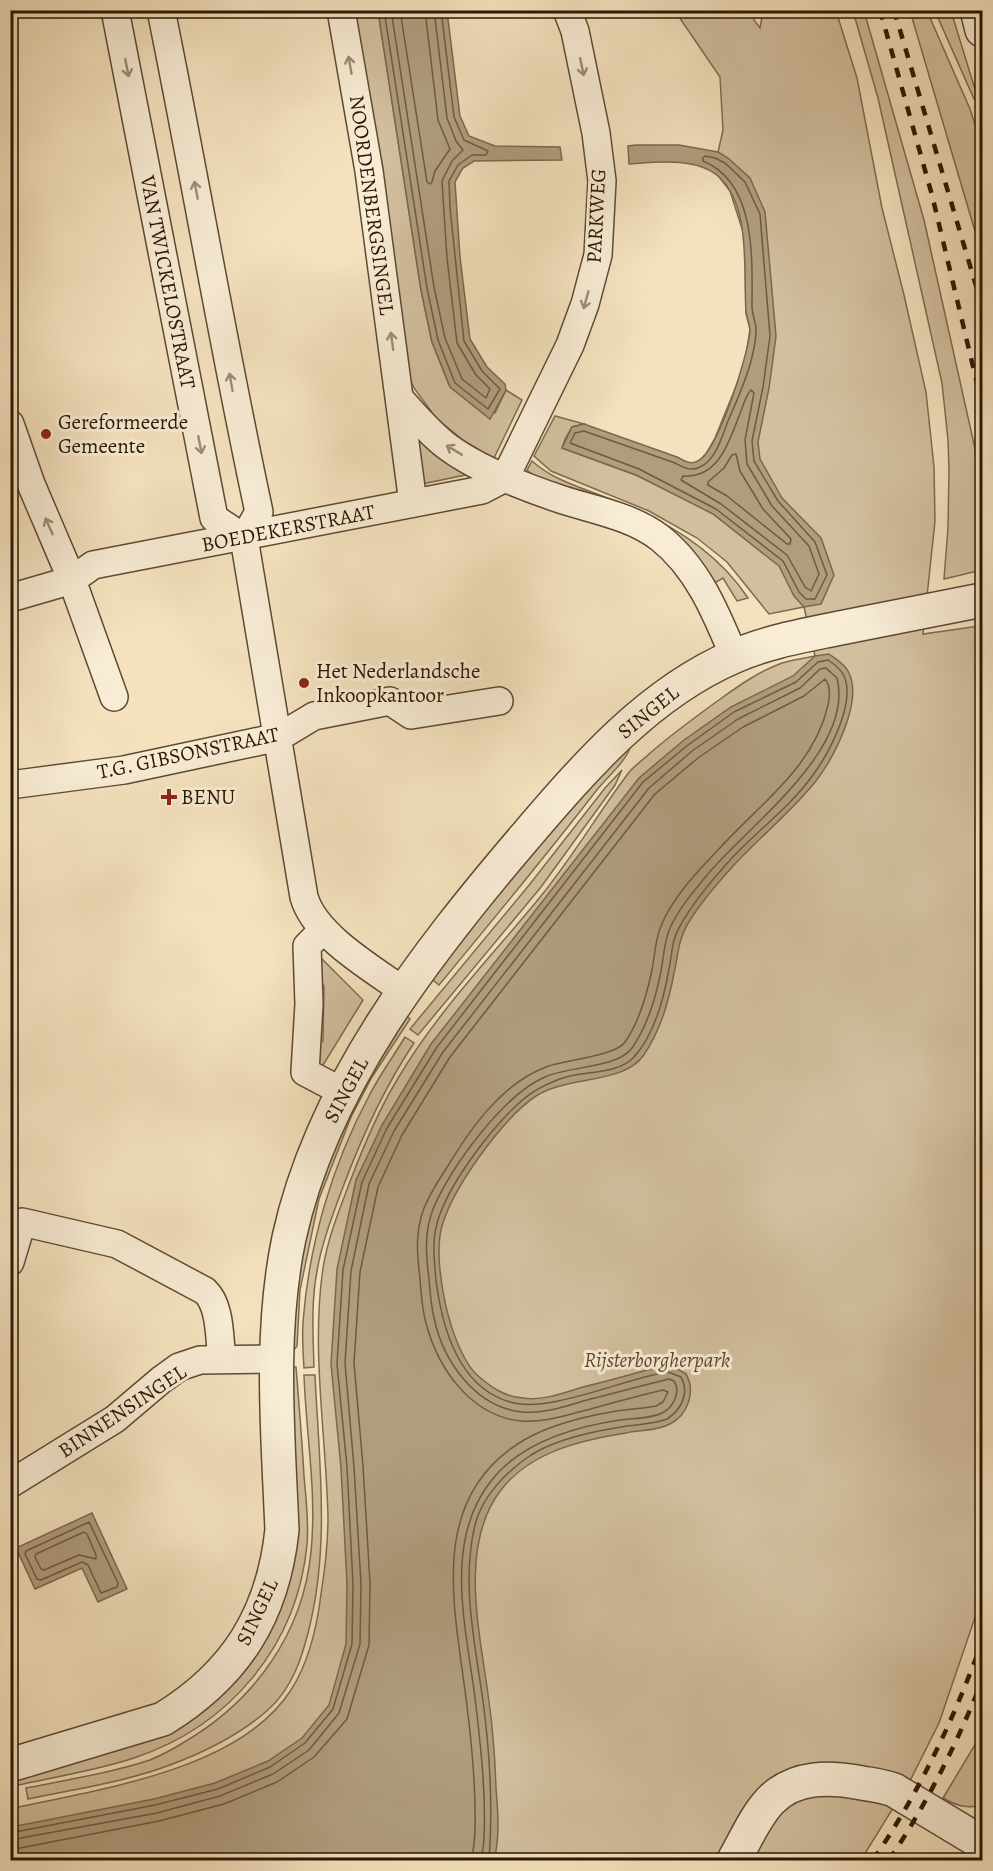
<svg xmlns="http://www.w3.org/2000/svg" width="993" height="1871" viewBox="0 0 993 1871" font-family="Alegreya,serif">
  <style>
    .green { fill: #d2bf9e; stroke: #7e6b50; stroke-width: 1.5 }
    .water { fill: #b09d7e; stroke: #7b674d; stroke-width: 1.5 }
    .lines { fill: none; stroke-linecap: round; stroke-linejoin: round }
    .shore { stroke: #6e5a40; stroke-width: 1.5 }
    .minor-casing { stroke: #5d4a32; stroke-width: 30 }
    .tertiary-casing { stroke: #5d4a32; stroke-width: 36 }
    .minor { stroke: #f8ecd5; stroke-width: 27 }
    .tertiary { stroke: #f8ecd5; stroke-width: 33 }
    .rail { stroke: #2b1703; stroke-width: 4.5; stroke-dasharray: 10 10; stroke-linecap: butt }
    .oneway { stroke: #9c8c76 }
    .poi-dot { fill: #8f2418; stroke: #f8ecd5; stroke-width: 2 }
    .labels { text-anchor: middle; stroke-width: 6; stroke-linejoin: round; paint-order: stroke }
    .street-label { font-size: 21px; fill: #2b1703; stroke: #f8ecd5 }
    .poi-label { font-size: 21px; fill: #2b1703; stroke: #f8ecd5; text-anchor: start }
    .park-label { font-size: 21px; font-style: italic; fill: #5d4932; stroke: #f8ecd5 }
  </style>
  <rect width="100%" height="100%" fill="#f4e2be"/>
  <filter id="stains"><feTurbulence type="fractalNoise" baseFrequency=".00333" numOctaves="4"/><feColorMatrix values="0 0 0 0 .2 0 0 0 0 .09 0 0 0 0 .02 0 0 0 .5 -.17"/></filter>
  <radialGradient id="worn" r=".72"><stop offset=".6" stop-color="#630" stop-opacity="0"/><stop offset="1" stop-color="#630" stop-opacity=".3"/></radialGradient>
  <g class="green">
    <polygon points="348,11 378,11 421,290 432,342 450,387 495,413 506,390 522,400 494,458 482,457 478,449 464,441 436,418 414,388 408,374"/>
    <path d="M 675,11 L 756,11 L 754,20 L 760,28 L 763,11 L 836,11 L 857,78 L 882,208 L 904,295 L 926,392 L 934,467 L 935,521 L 923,634 L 979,626 L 982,632 L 982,1597 L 939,1723 L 911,1779 L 861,1860 L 11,1860 L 10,1809 C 98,1789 239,1771 291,1690 C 309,1662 317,1627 321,1594 C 325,1569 328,1543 328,1517 C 326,1434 311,1350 323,1268 C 328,1237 340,1208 351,1179 C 364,1145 378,1111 397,1080 C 436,1013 492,956 541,896 C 572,858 597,815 627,775 C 632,767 642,761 649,754 C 673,733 698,715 723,697 C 740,685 757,673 777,665 C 788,660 802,659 815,656 L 804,607 L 769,614 L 727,562 L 697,538 L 649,511 L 551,471 L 534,456 L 555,416 L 584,424 L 572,427 L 565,439 L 562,448 L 636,475 L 676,494 L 698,462 L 706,454 L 715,438 L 739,379 L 746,356 L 750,329 L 746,314 L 745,238 L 730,191 L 719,177 L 718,152 L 723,130 L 720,77 Z"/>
    <polygon points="853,11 864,11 924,220 982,480 982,570 944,579 948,528 949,470 948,440 942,383 878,98"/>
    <polygon points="910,11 927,11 970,109 982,146 982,255"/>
    <polygon points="935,11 951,11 978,99 974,99"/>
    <polygon points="418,434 470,474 422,484"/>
    <path d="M 532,461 C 555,482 587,489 615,501 C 667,521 717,551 748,598 L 737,601 L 723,578 L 708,587 L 693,559 L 534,476 L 527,470 Z"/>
    <path d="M 631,744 C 629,759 606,778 596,791 C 545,857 492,921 439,985 L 430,978 L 578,795 Z"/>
    <polygon points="622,770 615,785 541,887 418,1035 410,1029 530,884 605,788"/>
    <polygon points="316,958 321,958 363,1000 320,1070 315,1046 323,1041 324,986 316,977"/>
    <polygon points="404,1014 410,1019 372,1077 351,1117 319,1199 300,1290 297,1346 290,1355 290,1304 327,1153"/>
    <path d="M 405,1037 L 414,1043 C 384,1088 362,1136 343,1187 C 333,1214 322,1242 317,1271 C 311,1302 313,1335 314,1367 L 304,1368 C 303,1353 302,1338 303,1322 C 309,1244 332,1165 369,1096 C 379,1076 393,1057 405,1037 Z"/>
    <path d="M 288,1365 L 296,1367 C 299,1404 302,1440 304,1476 C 306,1499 309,1522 307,1545 C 297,1646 230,1726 134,1758 C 98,1770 55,1777 18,1785 L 16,1775 L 135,1744 L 253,1650 Z"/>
    <path d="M 304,1375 L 315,1375 C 319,1461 330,1545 309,1629 C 302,1658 292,1688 269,1709 C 240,1735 205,1752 170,1765 C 125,1782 75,1789 28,1799 L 26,1788 C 67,1780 110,1773 150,1760 C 162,1755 175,1748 186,1741 C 255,1700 303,1633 311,1552 C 317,1493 306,1434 304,1375 Z"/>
    <path d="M 982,1726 L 982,1805 C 967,1809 957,1806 943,1798 L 976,1743 Z"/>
  </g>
  <g class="water">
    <polygon points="378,11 447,11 460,116 469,136 495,146 560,147 562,160 474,161 463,168 455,182 460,257 470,339 487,367 505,384 506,390 490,419 450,387 432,342 421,290"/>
    <path d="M 636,145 L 679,145 L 718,152 L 728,158 L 750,178 L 765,212 L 776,336 L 769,388 L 758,442 L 760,459 L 782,498 L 821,538 L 834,575 L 821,604 L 804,607 L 794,596 L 779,566 L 713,514 L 636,475 L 562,448 L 572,427 L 584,424 L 677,457 C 684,461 691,465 698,461 C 718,451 749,353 750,330 C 750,324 747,318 746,312 C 743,273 752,206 718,176 C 696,157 657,162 629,164 L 628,146 Z"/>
    <path d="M 829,654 C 836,659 845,664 849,673 C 863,702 834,757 816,781 C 792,811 761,836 735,864 C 718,883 700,903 687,925 C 678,941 678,956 674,973 C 669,1001 660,1032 643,1056 C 623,1084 567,1076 536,1096 C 502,1119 450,1191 441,1230 C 433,1266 450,1346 475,1373 C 489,1386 504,1397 523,1398 C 543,1401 564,1393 583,1387 C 608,1381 633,1374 658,1367 L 673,1366 L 686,1374 C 696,1391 688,1415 670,1424 C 657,1431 640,1430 626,1433 C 581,1440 530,1452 501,1490 C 457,1547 481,1636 489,1702 C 493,1730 495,1759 496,1788 C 498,1812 500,1837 494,1860 L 11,1860 L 11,1827 L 154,1799 L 215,1783 L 268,1761 L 302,1738 L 329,1705 L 346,1644 L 347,1584 L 341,1468 L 331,1364 L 337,1269 L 356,1180 L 382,1125 L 431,1044 L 639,778 L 684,740 L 731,707 L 793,676 L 815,656 Z"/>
    <polygon points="92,1513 127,1589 98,1602 82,1568 35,1589 16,1548"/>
  </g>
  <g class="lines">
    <g class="shore">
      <polyline points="384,10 427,288 438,340 455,383 488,409 500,389 482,371 464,341 450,208 449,181 458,165 472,155 486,155 488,151 464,140 454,117 441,10"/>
      <polyline points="391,10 434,287 445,338 462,379 486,398 490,389 476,375 457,343 447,258 442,181 452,161 463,150 456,141 447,118 434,10"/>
      <polyline points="400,10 427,182 430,184 432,182 435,171 450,149 438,120 425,10"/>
      <path d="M 705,156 L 715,158 L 725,163 L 745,182 L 760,214 L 770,336 L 763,387 L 752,441 L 754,461 L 778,501 L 815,542 L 827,575 L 815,599 L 806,599 L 799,592 L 783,561 L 716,509 L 639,469 L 570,443 L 575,433 L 584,431 L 675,463 C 683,467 691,472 700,467 C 716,460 722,436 728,421 C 737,400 747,379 752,357 C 754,349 756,338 756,330 C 756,322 752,315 752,307 C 752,260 757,183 703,161 L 703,158 Z"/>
      <path d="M 751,390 L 754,393 L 745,440 L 747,464 L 772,506 L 809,546 L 819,574 L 811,591 L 805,587 L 787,555 L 721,504 L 681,480 L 683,476 C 720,479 730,438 741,411 C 744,403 746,395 751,390 Z"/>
      <polygon points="736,454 740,471 763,509 791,539 790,544 787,544 727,496 708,485 708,482 724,468 732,455"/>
      <polygon points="89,1522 118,1583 117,1587 101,1593 88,1565 82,1562 41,1580 37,1579 25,1554 26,1551"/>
      <polygon points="84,1532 87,1534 96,1555 96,1559 79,1555 44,1570 41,1569 35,1557 36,1554"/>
      <path d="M 10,1833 L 155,1805 L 218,1789 L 270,1767 L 305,1743 L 333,1709 L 352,1644 L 353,1584 L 347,1467 L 337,1364 L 343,1270 L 362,1182 L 387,1128 L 437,1047 L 643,782 L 688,745 L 734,712 L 796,682 L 818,662 L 828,660 C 834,664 841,669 844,676 C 856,703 829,753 813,775 C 791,806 757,831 731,859 C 712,880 693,902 680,926 C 672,939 672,954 669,969 C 664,998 654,1035 634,1057 C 619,1074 587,1071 566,1077 C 547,1083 531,1091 517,1105 C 490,1130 453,1179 440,1214 C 431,1237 434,1257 436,1280 C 442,1328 458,1387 510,1402 C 549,1414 625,1378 668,1372 L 681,1377 C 690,1393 681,1410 667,1419 C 654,1424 641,1424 627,1426 C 596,1431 558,1438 531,1455 C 507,1471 482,1496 475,1525 C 461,1582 475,1644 483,1701 C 490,1754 493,1808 489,1860"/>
      <path d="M 10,1840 L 157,1813 L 220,1796 L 273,1774 L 309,1750 L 339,1713 L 360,1644 L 361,1584 L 354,1467 L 345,1363 L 351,1271 L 369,1184 L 394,1131 L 443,1052 L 649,788 L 692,751 L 738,719 L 800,688 L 820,669 L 826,668 L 837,678 C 855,749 748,826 708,874 C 695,890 679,908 670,928 C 664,941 664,956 661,971 C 656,997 648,1025 632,1048 C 618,1068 569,1066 545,1077 C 503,1095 451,1167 433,1209 C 424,1233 426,1255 429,1279 C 430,1292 431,1305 434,1318 C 443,1361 475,1407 522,1412 C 544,1414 566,1406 587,1400 C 611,1394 636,1387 661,1381 L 669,1379 L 674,1381 C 681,1391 674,1406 664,1412 C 652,1419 633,1418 620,1420 C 573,1427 521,1442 491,1481 C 441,1544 468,1634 476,1706 C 481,1749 486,1794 484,1838 C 484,1846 482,1853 481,1860"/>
      <path d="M 10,1850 L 159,1821 L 224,1804 L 277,1782 L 314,1757 L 347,1719 L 369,1645 L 370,1583 L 363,1466 L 354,1363 L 360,1272 L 378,1187 L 402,1135 L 450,1057 L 655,794 L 698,758 L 743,727 L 804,696 L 825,679 C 831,686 830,696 828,705 C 814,768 758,805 718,850 C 697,872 672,898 661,926 C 655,940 655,955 652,970 C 647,994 640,1021 625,1042 C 616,1056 564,1060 546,1067 C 501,1084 470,1129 446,1169 C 438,1181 430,1194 424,1208 C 415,1232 417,1254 420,1279 C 421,1294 422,1309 426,1323 C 438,1369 471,1416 521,1421 C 544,1423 566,1415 587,1410 C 612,1403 637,1396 663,1390 L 668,1392 L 663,1402 L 656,1406 C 642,1409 626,1409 611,1412 C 582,1417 550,1425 524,1440 C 424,1499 456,1612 467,1706 C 472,1746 476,1788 475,1829 C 475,1839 473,1850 472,1860"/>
    </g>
    <g class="minor-casing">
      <g id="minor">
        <polyline points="115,10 214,518 244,538"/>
        <path d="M 161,10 C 195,177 223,345 259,512 L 244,538 L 304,897 C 315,936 373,969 405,992"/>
        <polyline points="341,10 369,171 413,503"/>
        <path d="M 400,399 C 414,415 428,431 444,444 C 474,468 527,488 563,500 C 595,510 633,517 660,538 C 698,568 716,613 734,656"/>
        <polyline points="10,424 31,484 72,580 114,697"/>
        <polyline points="505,478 570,345 585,304 598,255 602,181 596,133 575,31 567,10"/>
        <polyline points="10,598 72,580 93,565 482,490 505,478"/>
        <polyline points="10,785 124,770 279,737 314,716 390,701 411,715 499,701"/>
        <polyline points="323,930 307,946 309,1004 305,1072 343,1092"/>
        <path d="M 10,1262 L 22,1222 L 117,1244 L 205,1291 C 221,1306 219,1338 222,1359"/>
        <polyline points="10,1484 115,1419 161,1380 179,1367 200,1360 276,1359"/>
      </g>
    </g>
    <g class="tertiary-casing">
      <g id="tertiary">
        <polyline points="977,10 982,30"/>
        <path d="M 10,1765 L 163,1719 C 236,1674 273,1615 282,1530 C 278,1433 269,1334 289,1238 C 322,1086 426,953 525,837 C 585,767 648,693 735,656 C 767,642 801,636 835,629 C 884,619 933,610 982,600"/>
        <path d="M 734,1860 C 745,1841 755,1817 770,1801 C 795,1775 831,1777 862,1783 C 874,1785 883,1786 894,1790 L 982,1843"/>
      </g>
    </g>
    <use href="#minor" class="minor"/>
    <use href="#tertiary" class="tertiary"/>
    <g class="rail">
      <polyline points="880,10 932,195 982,404"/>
      <polyline points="894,10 982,306"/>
      <path d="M 873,1860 C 919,1793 954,1719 982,1642"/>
      <path d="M 889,1860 C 927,1804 957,1743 982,1681"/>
    </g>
  </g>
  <defs><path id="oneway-shaft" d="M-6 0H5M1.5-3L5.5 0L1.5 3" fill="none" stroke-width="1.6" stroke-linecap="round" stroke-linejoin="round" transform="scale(1.5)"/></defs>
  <g class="oneway">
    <use href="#oneway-shaft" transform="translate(350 65) rotate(-100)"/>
    <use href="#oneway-shaft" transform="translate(582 67) rotate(78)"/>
    <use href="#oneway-shaft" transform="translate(127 68) rotate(79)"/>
    <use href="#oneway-shaft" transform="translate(196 190) rotate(-101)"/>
    <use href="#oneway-shaft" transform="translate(586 300) rotate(106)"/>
    <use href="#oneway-shaft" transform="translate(392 341) rotate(-98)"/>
    <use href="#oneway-shaft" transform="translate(231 382) rotate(-100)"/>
    <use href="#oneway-shaft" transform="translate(200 445) rotate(79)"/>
    <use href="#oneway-shaft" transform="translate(454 450) rotate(-149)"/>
    <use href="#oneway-shaft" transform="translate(49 526) rotate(-114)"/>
  </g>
  <g class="poi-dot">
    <circle cx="46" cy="434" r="6"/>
    <circle cx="304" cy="683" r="6"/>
    <path d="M166 788h6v6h6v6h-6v6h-6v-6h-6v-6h6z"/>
  </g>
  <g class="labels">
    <g class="street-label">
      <text transform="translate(372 205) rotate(82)" y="7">NOORDENBERGSINGEL</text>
      <text transform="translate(596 216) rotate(-87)" y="7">PARKWEG</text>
      <text transform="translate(168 282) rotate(79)" y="7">VAN TWICKELOSTRAAT</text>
      <text transform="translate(288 528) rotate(-11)" y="7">BOEDEKERSTRAAT</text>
      <text transform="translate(648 712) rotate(-39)" y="7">SINGEL</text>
      <text transform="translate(188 753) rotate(-12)" y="7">T.G. GIBSONSTRAAT</text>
      <text transform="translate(346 1090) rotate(-62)" y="7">SINGEL</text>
      <text transform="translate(122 1411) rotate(-34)" y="7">BINNENSINGEL</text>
      <text transform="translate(257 1612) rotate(-65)" y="7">SINGEL</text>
    </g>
    <g class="poi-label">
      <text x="58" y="429">Gereformeerde<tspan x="58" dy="24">Gemeente</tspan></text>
      <text x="316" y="678">Het Nederlandsche<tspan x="316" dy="24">Inkoopkantoor</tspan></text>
      <text x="181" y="804">BENU</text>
    </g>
    <g class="park-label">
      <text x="657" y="1367">Rijsterborgherpark</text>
    </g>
  </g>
  <rect width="993" height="1871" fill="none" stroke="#f4e2be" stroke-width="36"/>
  <rect x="12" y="12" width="969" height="1847" fill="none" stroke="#2b1703" stroke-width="3"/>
  <rect x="18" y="18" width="957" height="1835" fill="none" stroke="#2b1703" stroke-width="1.5"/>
  <rect width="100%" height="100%" filter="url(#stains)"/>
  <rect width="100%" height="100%" fill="url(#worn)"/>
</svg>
